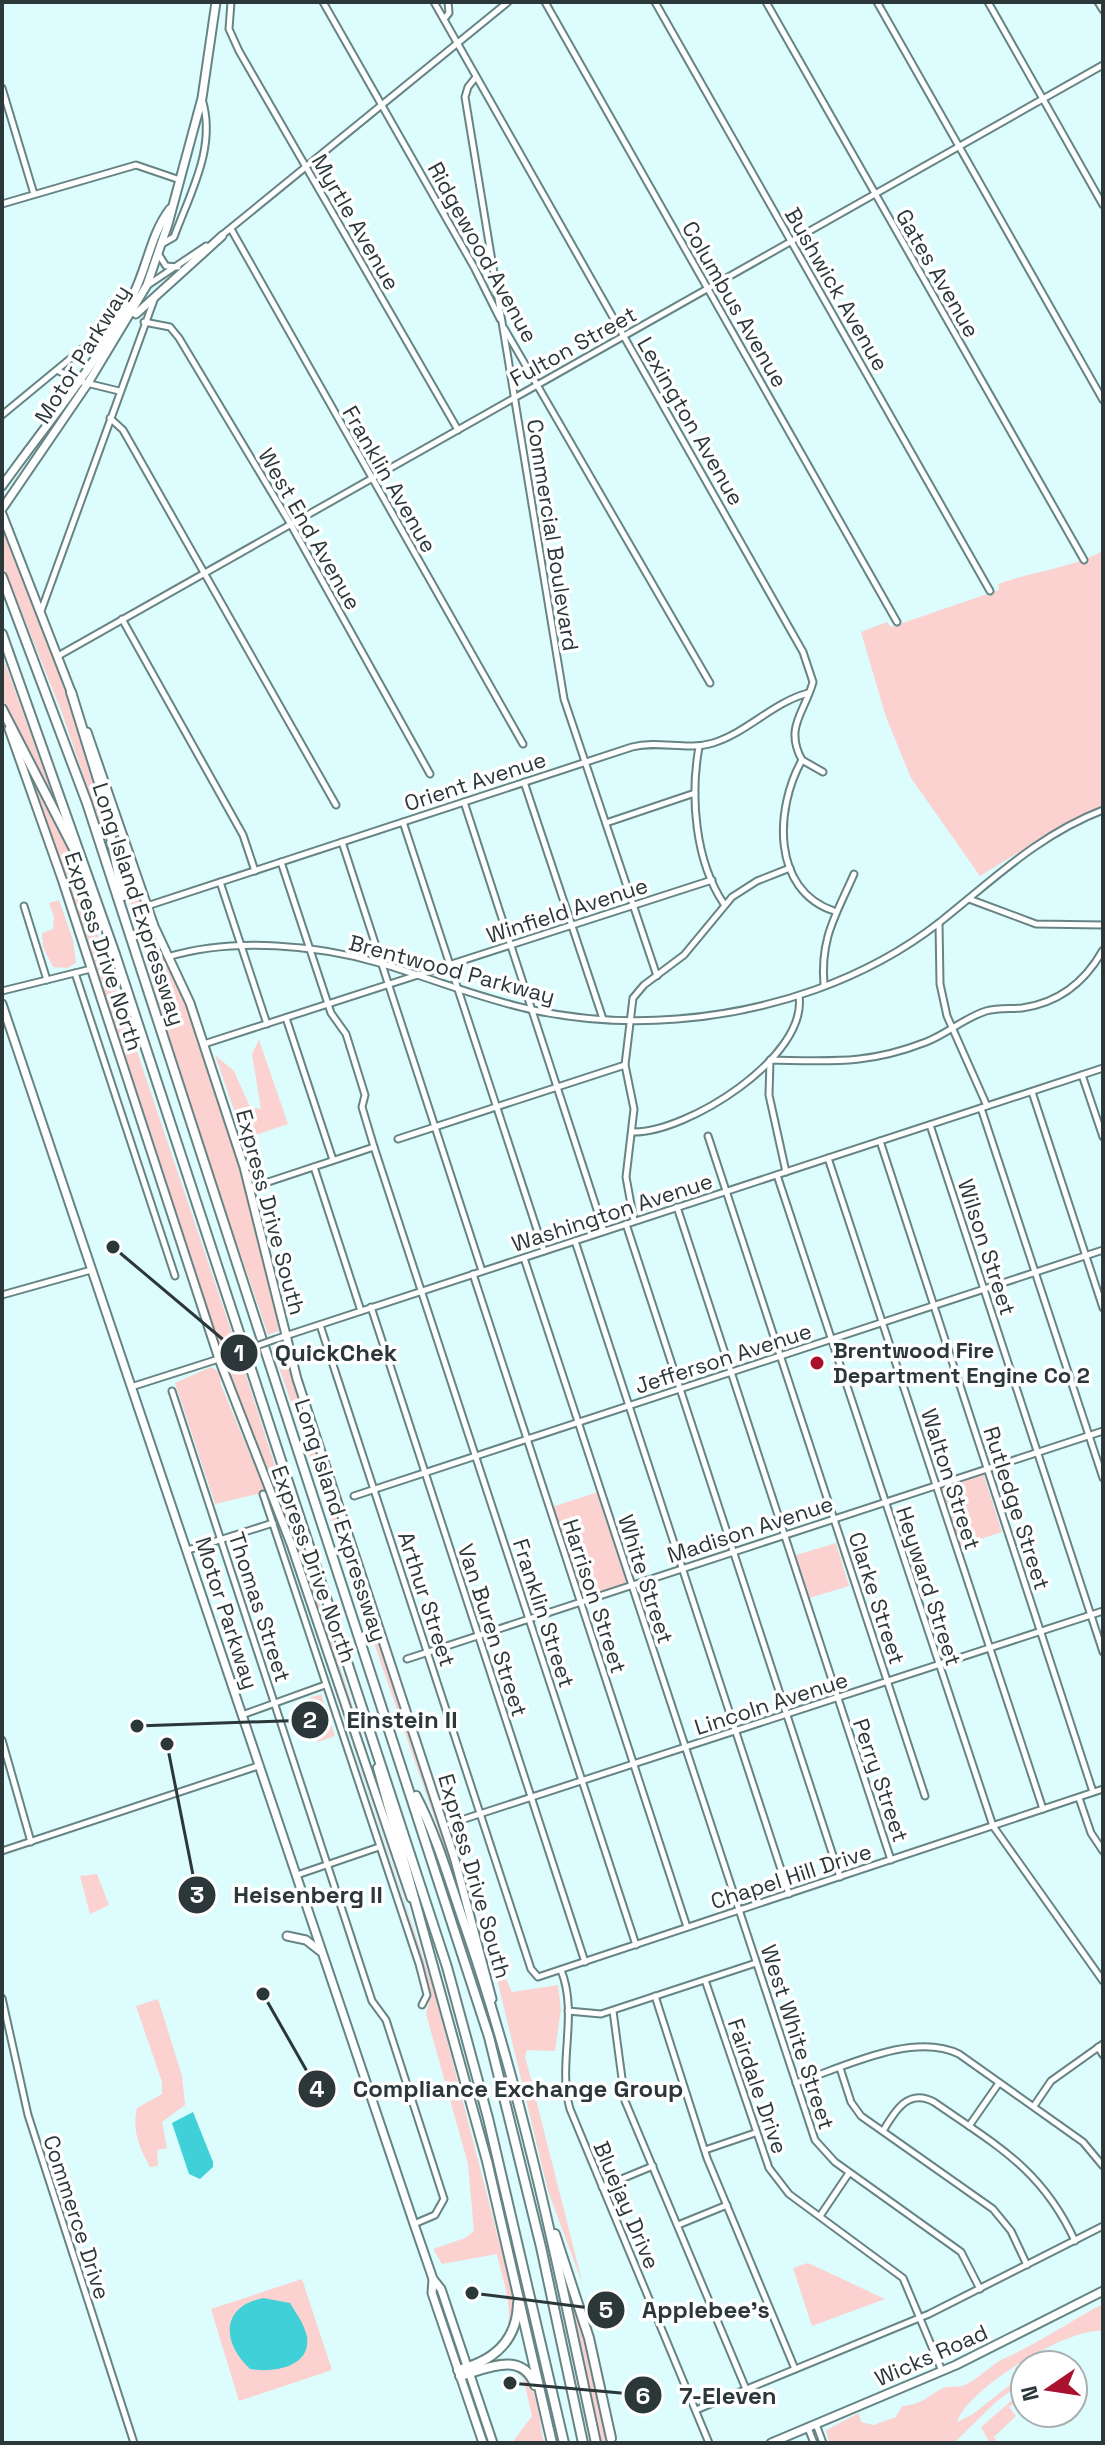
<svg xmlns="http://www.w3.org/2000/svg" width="1105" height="2445" viewBox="0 0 1105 2445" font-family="'Space Grotesk',sans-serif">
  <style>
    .green { fill: #fbd2d0 }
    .water { fill: #3fd1d7 }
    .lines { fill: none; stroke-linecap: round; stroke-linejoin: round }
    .minor-casing { stroke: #678485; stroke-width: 9 }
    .major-casing { stroke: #678485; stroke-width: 11 }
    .highway-casing { stroke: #678485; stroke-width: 12 }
    .minor { stroke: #fff; stroke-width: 5 }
    .major { stroke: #fff; stroke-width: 7 }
    .highway { stroke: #fff; stroke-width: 8 }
    .minor-bridge-casing { stroke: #678485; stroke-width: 9; stroke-linecap: butt }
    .minor-bridge { stroke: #fff; stroke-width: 5 }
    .poi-dot { fill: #a9112d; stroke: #fff; stroke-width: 3 }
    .labels { text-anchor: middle; stroke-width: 7; stroke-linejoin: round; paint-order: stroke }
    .street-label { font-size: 22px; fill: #2b3738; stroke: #fff }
    .poi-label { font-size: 22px; font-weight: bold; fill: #2b3738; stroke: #fff; text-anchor: start }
    .leader { fill: none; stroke: #2b3738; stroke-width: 3 }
    .callout-dot { fill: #2b3738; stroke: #fff; stroke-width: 3 }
    .mark-label { font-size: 24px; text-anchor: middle; font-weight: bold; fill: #fff }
    .callout-label { font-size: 24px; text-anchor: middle; font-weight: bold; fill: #2b3738; stroke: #fff; stroke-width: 7; stroke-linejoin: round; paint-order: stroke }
  </style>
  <rect width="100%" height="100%" fill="#dcfcfd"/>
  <g class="green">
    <polygon points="2,528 33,600 96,775 110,854 62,713 2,563"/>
    <path d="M 1103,551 L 1103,806 L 1062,826 L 980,876 L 911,778 L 886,717 L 861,632 L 887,622 L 891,627 L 999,590 L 998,584 C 1034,571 1068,569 1103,551 Z"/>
    <polygon points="2,655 58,808 2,697"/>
    <polygon points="26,761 65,838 236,1345 220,1347"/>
    <path d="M 110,809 L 154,931 L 185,995 L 246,1181 L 279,1331 L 268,1335 C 210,1162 145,988 110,809 Z"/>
    <polygon points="59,900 73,940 76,963 67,968 53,967 43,947 42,933 53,929 54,917 49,903"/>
    <polygon points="259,1040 288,1124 244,1139 215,1055 234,1071 250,1107 261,1109 252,1054"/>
    <polygon points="284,1343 451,1856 464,1904 272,1347"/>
    <polygon points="240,1357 362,1735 379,1795 302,1564 227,1367 229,1361"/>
    <polygon points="211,1367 220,1372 221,1385 266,1492 215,1504 175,1383"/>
    <polygon points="983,1473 1002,1532 959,1546 940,1487"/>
    <polygon points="598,1492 627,1583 581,1598 552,1507"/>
    <path d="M 284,1537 L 434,1990 L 514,2299 C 515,2329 501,2352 473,2361 C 482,2354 494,2350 502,2339 C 518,2318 502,2278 497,2254 L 442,2264 L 433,2249 L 465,2238 L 474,2231 L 468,2164 L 426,2014 L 431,1992 L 408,1914 Z"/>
    <polygon points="836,1543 849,1586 806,1599 793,1556"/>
    <polygon points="321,1694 335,1736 318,1742 304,1700"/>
    <polygon points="452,1827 494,1951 512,1992 558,1985 561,2009 555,2051 527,2050 525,2056 583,2285 548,2191 492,1958"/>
    <polygon points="97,1874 109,1905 90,1914 80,1876"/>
    <path d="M 158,1999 L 182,2076 L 185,2105 L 162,2122 L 167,2148 L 157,2150 L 158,2166 L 150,2167 C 139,2147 132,2131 137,2108 L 162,2094 L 162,2082 L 136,2006 Z"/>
    <polygon points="808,2263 885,2299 812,2326 793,2268"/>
    <polygon points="564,2271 585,2332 608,2443 602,2443"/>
    <polygon points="302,2279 332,2370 239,2401 211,2309"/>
    <path d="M 1103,2304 L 1103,2331 C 1068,2327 967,2389 957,2422 L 973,2414 L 1025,2373 L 1025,2380 L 997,2401 L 954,2443 L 829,2443 L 826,2430 L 859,2413 L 861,2422 L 874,2425 L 896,2417 L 902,2406 C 918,2406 929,2396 941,2389 C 948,2385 958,2388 965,2385 C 978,2379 995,2362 1005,2358 C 1039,2343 1070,2321 1103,2304 Z"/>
    <path d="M 510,2366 C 539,2379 538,2415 544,2443 L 512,2443 L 532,2416 L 523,2378 Z"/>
    <polygon points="1025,2389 1025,2395 1009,2407 1016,2416 994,2437 996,2440 990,2443 981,2427"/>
  </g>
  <g class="water">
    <polygon points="193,2112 213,2162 213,2167 200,2179 189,2174 172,2123"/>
    <path d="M 263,2298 L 290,2303 C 297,2315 304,2323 307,2337 C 311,2368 272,2373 250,2369 C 222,2343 220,2307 263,2298 Z"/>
  </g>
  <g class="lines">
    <g class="minor-casing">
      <g id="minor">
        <polyline points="231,2 229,29 239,51 458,430"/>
        <polyline points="323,2 474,267 500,319"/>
        <path d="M 434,2 L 803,652 L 813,682 C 805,712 784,727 802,760 C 775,808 771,890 834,911"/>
        <polyline points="545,2 897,622"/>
        <polyline points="655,2 990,591"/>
        <polyline points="766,2 1084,560"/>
        <polyline points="877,2 1103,400"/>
        <polyline points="988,2 1103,205"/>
        <polyline points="1098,2 1103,10"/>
        <polyline points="444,19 449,13 448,2"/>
        <polyline points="476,77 468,87 465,97 564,699 657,976"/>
        <polyline points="2,88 34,194"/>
        <polyline points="2,204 136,165 180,180"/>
        <polyline points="231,229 523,744"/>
        <polyline points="221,236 508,2"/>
        <path d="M 160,245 L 174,237 C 190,193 217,147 202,99"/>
        <polyline points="159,255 166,266 178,267"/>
        <polyline points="148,285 206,246"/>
        <polyline points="144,322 170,327 179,338 290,523 430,774"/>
        <polyline points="504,328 710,683"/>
        <polyline points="57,370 78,381 119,391"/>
        <polyline points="2,415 116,321"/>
        <polyline points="110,418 123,430 336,805"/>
        <polyline points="41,611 154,300"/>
        <polyline points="122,619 243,835 255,871"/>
        <polyline points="58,656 1103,65"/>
        <path d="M 699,747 C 690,797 695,861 724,904"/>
        <polyline points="802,760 823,772"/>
        <polyline points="524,782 603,1019"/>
        <polyline points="464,802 604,1231"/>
        <polyline points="403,822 544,1251"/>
        <polyline points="606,823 695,793"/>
        <polyline points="342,842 482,1271"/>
        <polyline points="281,862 331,1013 346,1034 365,1095 362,1107 374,1147 636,1945"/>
        <polyline points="220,882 267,1024"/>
        <polyline points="969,899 1036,924 1103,925"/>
        <polyline points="24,906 47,980"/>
        <path d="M 147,906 L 632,747 C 659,740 687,751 713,743 C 748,732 772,703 808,693"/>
        <polyline points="939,923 940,984 947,1016 987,1106"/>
        <path d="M 168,957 C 233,937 319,945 383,964 C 433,979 482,999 533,1010 C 580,1020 630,1023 677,1019 C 770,1012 866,980 940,922 C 993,880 1038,835 1103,810"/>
        <polyline points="75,973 175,1276"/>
        <path d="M 824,985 C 820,938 836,915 854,874"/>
        <polyline points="2,991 91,969"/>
        <polyline points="286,1018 333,1160"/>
        <polyline points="204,1044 712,880"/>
        <polyline points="1082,1075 1103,1137"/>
        <polyline points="1032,1092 1103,1308"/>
        <polyline points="981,1108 1103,1478"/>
        <polyline points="930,1125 1103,1652"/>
        <path d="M 633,1132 C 687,1133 808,1057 799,996"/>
        <polyline points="708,1136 925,1796"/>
        <polyline points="398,1139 625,1065"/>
        <polyline points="880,1141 1093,1792"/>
        <polyline points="828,1158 1043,1809"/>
        <polyline points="314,1167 361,1311"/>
        <path d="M 786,1172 L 769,1095 L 770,1060 C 831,1061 867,1065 926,1042 C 947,1034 964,1018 986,1011 C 998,1008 1010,1009 1022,1008 C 1059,1003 1085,982 1103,950"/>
        <polyline points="777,1175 993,1826 1103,1981"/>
        <polyline points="250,1188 374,1147"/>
        <polyline points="677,1207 891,1860"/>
        <polyline points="634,1221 626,1177 634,1109 625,1065 633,998 644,985 684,955 732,897 757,881 790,868"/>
        <polyline points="626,1224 840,1877"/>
        <polyline points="575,1241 789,1894"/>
        <polyline points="524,1258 815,2140 835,2162 961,2252 980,2289"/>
        <polyline points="473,1274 687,1927"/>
        <polyline points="2,1295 91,1270"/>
        <polyline points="371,1307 585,1962"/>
        <polyline points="320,1325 531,1969 538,1977 1103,1789"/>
        <polyline points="276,1339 1103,1068"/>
        <polyline points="131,1387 228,1356"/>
        <polyline points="172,1391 372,2001 386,2020 444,2199 435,2215 414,2224"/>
        <polyline points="263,1494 419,1964 427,1995 422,2005"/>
        <polyline points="354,1496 1103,1250"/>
        <polyline points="188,1550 273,1523"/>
        <polyline points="407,1659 1103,1431"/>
        <polyline points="242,1715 325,1685"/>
        <polyline points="2,1740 31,1842"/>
        <polyline points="1079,1798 1091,1833 1103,1851"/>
        <polyline points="449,1824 1103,1611"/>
        <polyline points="2,1851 258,1766"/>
        <polyline points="297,1875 379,1847"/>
        <path d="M 561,1970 C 579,2015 557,2063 570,2109 L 709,2443"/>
        <polyline points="705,1980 769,2168 789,2194 903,2278 942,2371"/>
        <polyline points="655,1996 707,2158 795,2369"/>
        <polyline points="2,1998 28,2115 134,2443"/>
        <polyline points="568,2011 601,2014 756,1963"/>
        <polyline points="613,2011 625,2101 746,2389"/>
        <polyline points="1098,2047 1103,2055"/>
        <polyline points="840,2068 851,2102 861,2116 993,2209 1011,2231 1027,2265"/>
        <path d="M 796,2083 C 842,2068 913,2031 959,2054 L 1083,2142 L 1103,2166"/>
        <polyline points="1034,2106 1051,2081 1103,2044"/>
        <polyline points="969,2126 999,2083"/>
        <path d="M 883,2131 C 895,2111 908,2088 934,2102 C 996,2145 1042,2169 1075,2241"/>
        <polyline points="705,2150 755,2133"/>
        <polyline points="602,2187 653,2166"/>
        <polyline points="820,2216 849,2173"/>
        <polyline points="678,2225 727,2205"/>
        <polyline points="696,2410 929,2314 1103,2226"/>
        <polyline points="816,2424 823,2443"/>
        <polyline points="808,2428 814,2443"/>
      </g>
    </g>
    <g class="major-casing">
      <g id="major">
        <polyline points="136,314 222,236"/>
        <path d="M 2,486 C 46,425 96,365 131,299 C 147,270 150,235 170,209"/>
        <polyline points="2,509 88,383 147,285 168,224 202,98 216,2"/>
        <polyline points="2,514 72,694"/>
        <polyline points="9,729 62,879 219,1359 291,1544 411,1898"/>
        <polyline points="87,732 154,926 190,1003 244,1167 297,1379 455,1860 492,1999"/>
        <polyline points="2,1004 414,2224 433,2279 441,2289 493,2443"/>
        <polyline points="287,1936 306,1940 320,1951"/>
        <polyline points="433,2279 432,2293 483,2443"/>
        <polyline points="771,2443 956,2365 1103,2291"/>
      </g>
    </g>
    <g class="highway-casing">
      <g id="highway">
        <polyline points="2,577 87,803 489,2037 541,2247 583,2443"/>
        <polyline points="2,634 115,954 447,1967 488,2118 564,2443"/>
        <polyline points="71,692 101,789 123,896"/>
        <polyline points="2,709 75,851"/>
        <polyline points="378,1768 487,2161 552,2443"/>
        <path d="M 416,1796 C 437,1836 450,1883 465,1926 C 523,2094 559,2270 596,2443"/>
        <polyline points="555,2234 589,2338 611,2438"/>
        <path d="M 458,2370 C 493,2361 517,2342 518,2303"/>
        <path d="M 460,2376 C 486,2369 522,2350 535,2385"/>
      </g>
    </g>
    <use href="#minor" class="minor"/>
    <use href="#major" class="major"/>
    <use href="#highway" class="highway"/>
    <g class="minor-bridge-casing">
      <polyline id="minor-bridge" points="228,1356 276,1339"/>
    </g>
    <use href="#minor-bridge" class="minor-bridge"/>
  </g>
  <circle class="poi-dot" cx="817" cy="1363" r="8"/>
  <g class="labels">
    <g class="street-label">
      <text transform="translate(356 222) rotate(60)" y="8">Myrtle Avenue</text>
      <text transform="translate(483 252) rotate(61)" y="8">Ridgewood Avenue</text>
      <text transform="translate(938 273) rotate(60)" y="8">Gates Avenue</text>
      <text transform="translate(837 289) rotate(60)" y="8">Bushwick Avenue</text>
      <text transform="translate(735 304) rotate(60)" y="8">Columbus Avenue</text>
      <text transform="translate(573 346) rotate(-29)" y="8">Fulton Street</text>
      <text transform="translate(82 354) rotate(-58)" y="8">Motor Parkway</text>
      <text transform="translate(691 421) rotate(60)" y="8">Lexington Avenue</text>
      <text transform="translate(390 479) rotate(60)" y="8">Franklin Avenue</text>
      <text transform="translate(310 529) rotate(60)" y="8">West End Avenue</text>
      <text transform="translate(553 535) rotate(81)" y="8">Commercial Boulevard</text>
      <text transform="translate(475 781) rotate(-18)" y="8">Orient Avenue</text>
      <text transform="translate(139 904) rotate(72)" y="8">Long Island Expressway</text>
      <text transform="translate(567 910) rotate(-18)" y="8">Winfield Avenue</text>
      <text transform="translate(104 951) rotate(72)" y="8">Express Drive North</text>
      <text transform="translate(452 969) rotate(15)" y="8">Brentwood Parkway</text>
      <text transform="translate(271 1212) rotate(75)" y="8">Express Drive South</text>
      <text transform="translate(612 1212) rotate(-18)" y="8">Washington Avenue</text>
      <text transform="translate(987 1247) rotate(72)" y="8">Wilson Street</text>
      <text transform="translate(723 1358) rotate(-18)" y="8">Jefferson Avenue</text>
      <text transform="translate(951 1479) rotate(72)" y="8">Walton Street</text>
      <text transform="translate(1017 1508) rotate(72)" y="8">Rutledge Street</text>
      <text transform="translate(341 1520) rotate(72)" y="8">Long Island Expressway</text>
      <text transform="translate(750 1529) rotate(-18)" y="8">Madison Avenue</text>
      <text transform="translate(314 1564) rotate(70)" y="8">Express Drive North</text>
      <text transform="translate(646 1579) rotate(72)" y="8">White Street</text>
      <text transform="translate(929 1586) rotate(72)" y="8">Heyward Street</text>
      <text transform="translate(595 1596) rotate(72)" y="8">Harrison Street</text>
      <text transform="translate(877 1598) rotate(72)" y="8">Clarke Street</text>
      <text transform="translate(427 1599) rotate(72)" y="8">Arthur Street</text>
      <text transform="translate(260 1607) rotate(72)" y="8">Thomas Street</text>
      <text transform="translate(227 1613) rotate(72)" y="8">Motor Parkway</text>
      <text transform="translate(544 1613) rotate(72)" y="8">Franklin Street</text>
      <text transform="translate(493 1630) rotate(72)" y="8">Van Buren Street</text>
      <text transform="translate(771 1703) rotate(-18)" y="8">Lincoln Avenue</text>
      <text transform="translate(881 1780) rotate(71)" y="8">Perry Street</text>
      <text transform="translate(475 1876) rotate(74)" y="8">Express Drive South</text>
      <text transform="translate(791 1876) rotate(-18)" y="8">Chapel Hill Drive</text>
      <text transform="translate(798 2037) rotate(72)" y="8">West White Street</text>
      <text transform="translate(758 2086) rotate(71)" y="8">Fairdale Drive</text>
      <text transform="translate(627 2205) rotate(67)" y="8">Bluejay Drive</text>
      <text transform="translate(77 2217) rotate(72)" y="8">Commerce Drive</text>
      <text transform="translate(931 2355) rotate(-24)" y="8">Wicks Road</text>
    </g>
    <g class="poi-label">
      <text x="833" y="1358">Brentwood Fire<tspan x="833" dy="25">Department Engine Co 2</tspan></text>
    </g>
  </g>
  <path class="leader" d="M113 1247L239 1353M137 1726L310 1720M167 1744L197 1895M263 1994L317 2089M472 2293L606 2310M510 2383L643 2395"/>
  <g class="callout-dot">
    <circle cx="113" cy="1247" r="8"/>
    <circle cx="137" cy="1726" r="8"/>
    <circle cx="167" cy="1744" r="8"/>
    <circle cx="263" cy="1994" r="8"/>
    <circle cx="472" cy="2293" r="8"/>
    <circle cx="510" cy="2383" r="8"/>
    <circle cx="239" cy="1353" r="20"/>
    <circle cx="310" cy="1720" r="20"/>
    <circle cx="197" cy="1895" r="20"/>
    <circle cx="317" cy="2089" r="20"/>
    <circle cx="606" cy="2310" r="20"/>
    <circle cx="643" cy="2395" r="20"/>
  </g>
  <g class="mark-label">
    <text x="239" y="1361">1</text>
    <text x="310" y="1728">2</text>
    <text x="197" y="1903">3</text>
    <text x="317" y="2097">4</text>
    <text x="606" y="2318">5</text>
    <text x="643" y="2404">6</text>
  </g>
  <g class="callout-label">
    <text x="336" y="1361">QuickChek</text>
    <text x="402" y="1728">Einstein II</text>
    <text x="308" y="1903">Heisenberg II</text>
    <text x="518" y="2097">Compliance Exchange Group</text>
    <text x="706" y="2318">Applebee's</text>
    <text x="728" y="2404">7-Eleven</text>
  </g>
  <rect width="1105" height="2445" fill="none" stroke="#2b3738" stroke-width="8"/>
  <g transform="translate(1049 2389) rotate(257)"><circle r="38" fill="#ffffff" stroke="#aaafaf" stroke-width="2"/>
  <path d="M0-6L14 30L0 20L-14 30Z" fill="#a9112d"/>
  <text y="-12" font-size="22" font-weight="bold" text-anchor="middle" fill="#2b3738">N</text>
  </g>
</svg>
